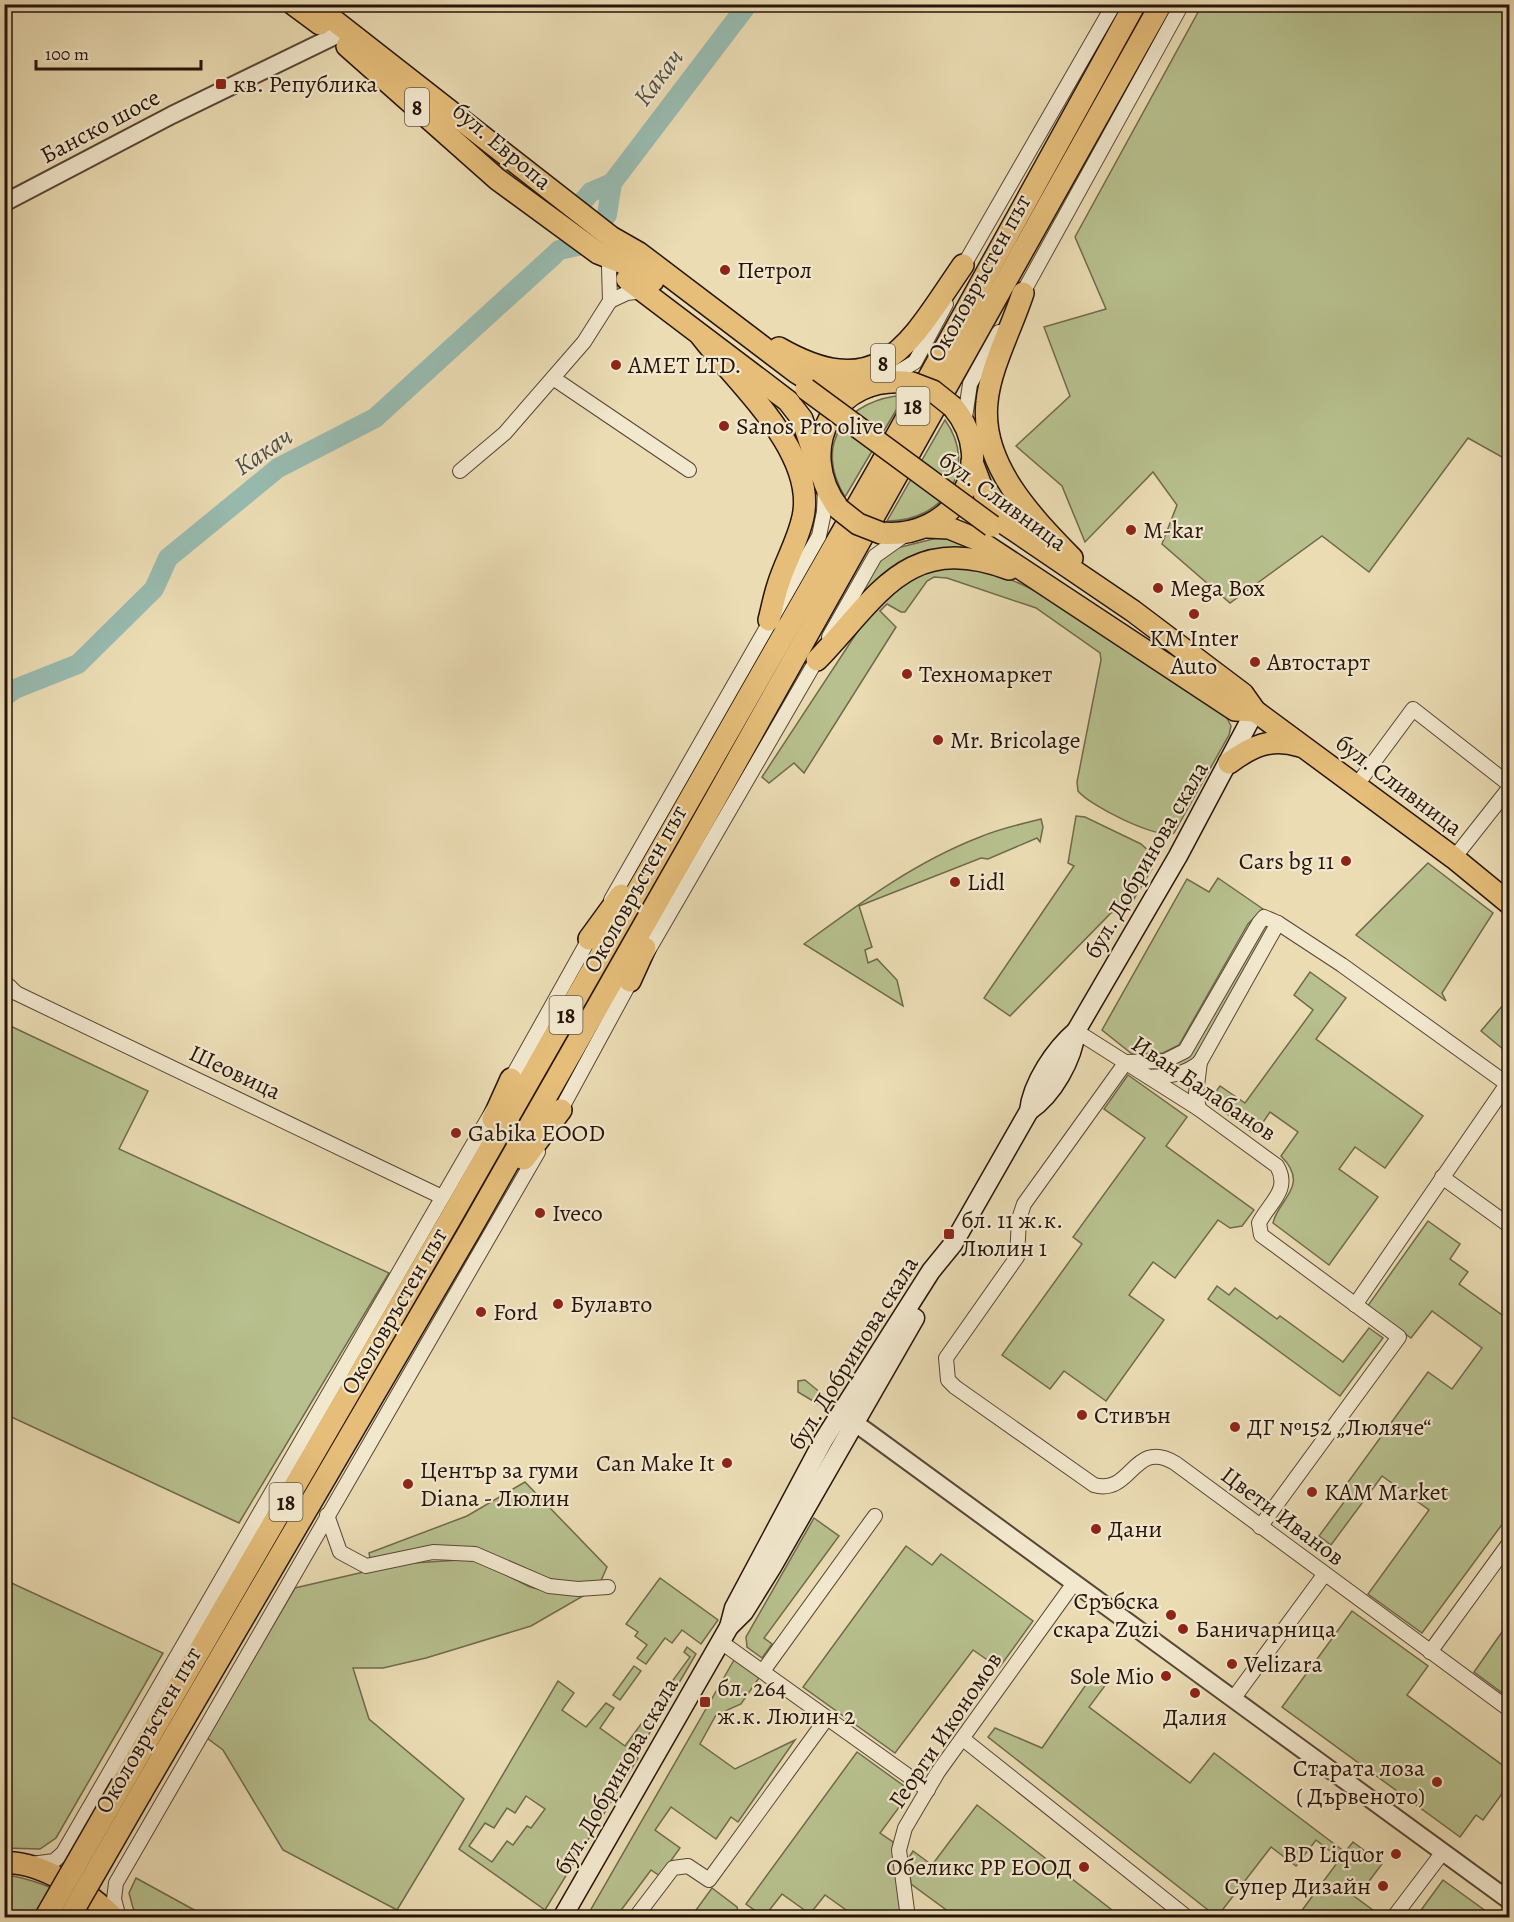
<svg xmlns="http://www.w3.org/2000/svg" width="1514" height="1922" viewBox="0 0 1514 1922" font-family="Alegreya,serif">
  <style>
    .green { fill: #b7c08e; stroke: #6f6a4c; stroke-width: 1.5; fill-rule: evenodd }
    .lines { fill: none; stroke-linecap: round; stroke-linejoin: round }
    .river { stroke: #98bbb0; stroke-width: 20 }
    .minor-casing { stroke: #584635; stroke-width: 16 }
    .tertiary-casing { stroke: #584635; stroke-width: 20 }
    .secondary-casing { stroke: #27140b; stroke-width: 21 }
    .primary-casing { stroke: #27140b; stroke-width: 24 }
    .trunk-casing { stroke: #27140b; stroke-width: 24 }
    .minor { stroke: #f2e8ce; stroke-width: 14 }
    .tertiary { stroke: #f2e8ce; stroke-width: 16 }
    .secondary { stroke: #f2e8ce; stroke-width: 18 }
    .primary { stroke: #e6be7a; stroke-width: 21 }
    .trunk { stroke: #e6be7a; stroke-width: 21 }
    .primary-bridge-casing { stroke: #27140b; stroke-width: 24; stroke-linecap: butt }
    .trunk-bridge-casing { stroke: #27140b; stroke-width: 24; stroke-linecap: butt }
    .primary-bridge { stroke: #e6be7a; stroke-width: 21 }
    .trunk-bridge { stroke: #e6be7a; stroke-width: 21 }
    .poi-dot { fill: #8f2418; stroke: #f2e8ce; stroke-width: 2 }
    .labels { text-anchor: middle; stroke-width: 4.5; stroke-linejoin: round; paint-order: stroke }
    .shield { fill: #f2e8ce; stroke: #645446; stroke-width: 1.5 }
    .shield-label { font-size: 22px; font-weight: bold; fill: #27140b }
    .poi-label { font-size: 24px; fill: #27140b; stroke: #f2e8ce; text-anchor: start }
    .street-label { font-size: 24px; fill: #27140b; stroke: #f2e8ce }
    .water-label { font-size: 26px; font-style: italic; fill: #4f4e45; stroke: #f2e8ce }
  </style>
  <rect width="100%" height="100%" fill="#ebdcb4"/>
  <filter id="stains"><feTurbulence type="fractalNoise" baseFrequency=".00333" numOctaves="4"/><feColorMatrix values="0 0 0 0 .2 0 0 0 0 .09 0 0 0 0 .02 0 0 0 .5 -.17"/></filter>
  <radialGradient id="worn" r=".72"><stop offset=".6" stop-color="#630" stop-opacity="0"/><stop offset="1" stop-color="#630" stop-opacity=".3"/></radialGradient>
  <g class="green">
    <polygon points="1202,5 1510,5 1509,461 1468,438 1369,572 1322,536 1230,603 1162,544 1177,505 1153,472 1085,542 1062,486 1016,446 1070,396 1044,327 1106,309 1075,237"/>
    <polygon points="440,111 546,199 546,201 542,203 469,143"/>
    <polygon points="1000,339 981,411 1044,534 1005,518 987,483 973,396 979,374"/>
    <path d="M 905,395 L 845,497 C 812,443 847,399 905,395 Z"/>
    <path d="M 945,420 C 980,469 943,522 887,521 Z"/>
    <polygon points="949,535 994,555 960,553 845,616 885,551"/>
    <path d="M 950,567 C 1013,567 1068,611 1119,644 C 1155,668 1190,692 1226,716 L 1231,726 L 1229,735 L 1174,833 C 1156,839 1090,806 1078,791 L 1077,782 L 1101,660 L 1100,653 L 1036,608 L 947,578 L 934,577 L 927,581 L 905,612 L 901,612 L 887,604 L 880,611 L 896,627 L 804,773 L 794,763 L 769,783 L 762,777 L 873,608 L 914,576 Z"/>
    <polygon points="1076,816 1085,817 1141,844 1153,855 1152,869 1123,917 1112,912 1010,1016 984,998 1074,866 1068,863"/>
    <path d="M 1041,819 L 1043,827 L 1040,842 L 1037,838 L 988,859 L 981,858 L 859,906 L 872,947 L 865,950 L 868,963 L 877,959 L 897,980 L 903,1006 L 804,944 C 860,903 915,862 980,837 C 999,829 1021,824 1041,819 Z"/>
    <polygon points="1428,863 1493,913 1442,993 1446,1001 1356,935"/>
    <polygon points="1218,878 1263,909 1248,924 1179,1045 1163,1053 1132,1054 1102,1030 1187,879 1209,892"/>
    <polygon points="1263,925 1269,928 1194,1059 1167,1072 1166,1066 1178,1061"/>
    <path d="M 1310,972 L 1346,998 L 1316,1039 L 1423,1116 L 1385,1168 L 1355,1147 L 1339,1169 L 1378,1197 L 1329,1265 L 1273,1223 C 1278,1199 1311,1186 1281,1156 L 1298,1132 L 1270,1112 L 1255,1134 L 1209,1101 L 1220,1086 L 1245,1103 L 1313,1010 L 1294,995 Z"/>
    <polygon points="1509,998 1509,1054 1481,1031"/>
    <polygon points="4,1023 148,1091 119,1149 389,1273 239,1523 5,1414"/>
    <polygon points="1128,1075 1187,1117 1166,1146 1254,1210 1242,1226 1230,1228 1218,1220 1175,1278 1153,1262 1129,1295 1164,1320 1106,1401 1064,1371 1050,1389 1002,1355 1082,1244 1073,1237 1145,1138 1104,1109"/>
    <polygon points="1428,1221 1460,1244 1450,1259 1468,1272 1459,1284 1509,1320 1509,1413 1502,1422 1509,1428 1509,1515 1422,1633 1368,1594 1429,1510 1382,1476 1331,1545 1319,1536 1350,1494 1343,1489 1428,1372 1452,1389 1482,1348 1432,1311 1411,1338 1367,1307"/>
    <polygon points="1217,1286 1229,1295 1235,1288 1277,1319 1280,1316 1343,1362 1369,1328 1383,1338 1340,1396 1208,1299"/>
    <polygon points="805,1380 838,1407 833,1413 798,1392 798,1381"/>
    <polygon points="525,1482 607,1567 600,1583 565,1583 528,1572 476,1548 370,1558 369,1553 467,1516"/>
    <polygon points="814,1518 839,1536 764,1638 772,1644 762,1658 747,1647 746,1637"/>
    <polygon points="906,1546 932,1565 941,1554 1033,1621 999,1668 973,1650 895,1753 803,1687"/>
    <polygon points="475,1559 530,1587 550,1592 590,1592 531,1626 426,1658 383,1668 353,1668 369,1719 464,1799 397,1910 283,1850 223,1750 207,1738 295,1588 398,1564"/>
    <polygon points="660,1578 718,1620 701,1644 682,1630 672,1643 665,1638 646,1664 637,1658 647,1645 635,1636 638,1632 626,1624"/>
    <polygon points="5,1580 163,1653 56,1838 40,1849 5,1848"/>
    <polygon points="1352,1611 1428,1666 1407,1695 1509,1770 1509,1784 1483,1820 1476,1815 1460,1837 1282,1707"/>
    <polygon points="1509,1622 1509,1698 1474,1672"/>
    <path d="M 687,1647 L 696,1654 L 636,1756 L 638,1758 L 545,1910 L 459,1849 L 558,1681 L 574,1693 L 562,1710 L 586,1727 L 606,1703 L 614,1708 L 600,1728 L 625,1746 L 690,1657 L 684,1652 ZM 526,1796 L 545,1809 L 531,1828 L 527,1826 L 513,1845 L 507,1841 L 492,1862 L 469,1846 L 485,1823 L 494,1828 L 507,1808 L 515,1813 Z"/>
    <polygon points="734,1660 759,1678 741,1704 716,1715 700,1744 735,1769 795,1740 738,1822 731,1817 716,1839 671,1807 655,1830 680,1848 660,1876 651,1870 616,1917 586,1918"/>
    <polygon points="634,1666 641,1671 620,1700 613,1695"/>
    <polygon points="1094,1673 1107,1683 1089,1707 1190,1783 1214,1753 1345,1852 1353,1842 1382,1864 1364,1888 1350,1878 1343,1888 1381,1916 1380,1917 1297,1917 1340,1859 1316,1840 1296,1866 1271,1847 1217,1917 988,1737 995,1728 1042,1748"/>
    <polygon points="857,1752 911,1791 880,1833 893,1842 904,1917 856,1917 825,1895 810,1914 782,1894 764,1917 746,1904"/>
    <polygon points="977,1805 1121,1917 956,1917 911,1884 908,1859 913,1851 932,1865"/>
    <path d="M 4,1875 C 31,1877 82,1898 100,1917 L 5,1917 Z"/>
    <polygon points="136,1878 207,1917 140,1917 133,1908 129,1893"/>
    <polygon points="1443,1880 1494,1917 1416,1917"/>
    <polygon points="712,1888 737,1907 738,1912 734,1917 691,1917"/>
  </g>
  <g class="lines">
    <g class="river">
      <polyline points="566,221 591,192 612,183 748,4"/>
      <polyline points="4,697 15,689 78,664 154,589 168,558 278,468 375,418 554,255 559,250 578,246 607,215 612,183"/>
    </g>
    <g class="minor-casing">
      <g id="minor">
        <polyline points="961,270 1114,4"/>
        <polyline points="1020,298 1182,4"/>
        <polyline points="610,301 627,293 644,291"/>
        <polyline points="553,378 689,470"/>
        <polyline points="885,380 915,362 946,304"/>
        <polyline points="964,424 970,384 999,332"/>
        <polyline points="460,471 505,433 584,342 610,301 609,267"/>
        <polyline points="829,637 875,556 906,534"/>
        <polyline points="1356,786 1413,709 1510,785"/>
        <polyline points="1454,858 1510,787"/>
        <polyline points="611,900 819,536 824,512 825,487"/>
        <polyline points="645,956 820,654"/>
        <polyline points="9,986 16,993 442,1197"/>
        <path d="M 1076,1031 L 1199,1109 L 1277,1166 C 1291,1190 1269,1203 1259,1223 L 1261,1235 L 1399,1337 L 1260,1527"/>
        <path d="M 1149,1077 C 1169,1076 1185,1075 1200,1062"/>
        <polyline points="507,1086 593,932"/>
        <path d="M 1510,1086 L 1342,965 L 1278,923 L 1264,917 L 1259,923 L 1185,1051 L 1165,1061 L 1126,1062 L 1024,1204 L 1019,1219 L 1017,1257 L 946,1358 L 948,1380 L 955,1387 L 1094,1485 C 1132,1496 1133,1438 1175,1463 L 1510,1710"/>
        <polyline points="1199,1109 1196,1093 1200,1062 1278,923"/>
        <polyline points="557,1117 634,975"/>
        <polyline points="1442,1177 1510,1226"/>
        <polyline points="1355,1305 1507,1084"/>
        <polyline points="327,1515 340,1552 366,1566 433,1552 475,1554 549,1586 578,1589 608,1587"/>
        <polyline points="721,1642 928,1790"/>
        <polyline points="1430,1652 1510,1542"/>
        <polyline points="763,1671 875,1516"/>
        <polyline points="1233,1699 1324,1575"/>
        <polyline points="963,1739 1188,1918"/>
        <polyline points="1510,1805 1510,1817"/>
        <polyline points="32,1864 54,1861 63,1853 493,1110"/>
        <polyline points="119,1918 114,1899 116,1883 538,1152"/>
        <polyline points="635,1918 673,1868 688,1866 709,1880 827,1718"/>
        <polyline points="908,1918 899,1850 905,1828 938,1772 1074,1583"/>
        <polyline points="1393,1918 1443,1852"/>
      </g>
    </g>
    <g class="tertiary-casing">
      <g id="tertiary">
        <polyline points="4,203 172,115 347,30"/>
        <polyline points="841,1422 855,1423 869,1433 1510,1901"/>
      </g>
    </g>
    <g class="secondary-casing">
      <g id="secondary">
        <path d="M 1029,1111 C 1053,1095 1073,1059 1076,1031"/>
        <path d="M 729,1627 L 734,1608 L 823,1441 L 931,1271 L 953,1244 L 1029,1111 C 1032,1083 1055,1049 1076,1031 L 1178,856 L 1255,711"/>
        <polyline points="562,1918 729,1627 744,1612 772,1567 915,1318"/>
      </g>
    </g>
    <g class="primary-casing">
      <g id="primary">
        <polyline points="293,4 320,24"/>
        <path d="M 313,4 L 611,237 L 639,253 L 797,373 C 820,389 842,389 869,386"/>
        <polyline points="347,46 497,179 598,253 633,267 653,281"/>
        <polyline points="627,279 788,401 802,419 821,475"/>
        <path d="M 1023,293 C 1012,327 990,368 987,402 C 980,464 1032,517 1072,558"/>
        <path d="M 701,336 C 736,382 817,452 803,517 C 798,541 785,562 778,585 C 774,597 772,609 769,620"/>
        <path d="M 779,348 C 882,407 911,340 963,265"/>
        <polyline points="972,462 988,504 1005,524 1133,611 1243,694 1255,711 1454,858 1510,904"/>
        <path d="M 839,509 C 793,449 835,371 912,383"/>
        <polyline points="927,527 949,528 976,539 1235,710 1255,711"/>
        <path d="M 881,533 C 952,540 1002,466 953,407"/>
        <path d="M 817,660 C 878,597 907,531 1009,569"/>
        <path d="M 1229,763 C 1252,746 1271,737 1300,746"/>
        <path d="M 4,1863 C 39,1860 91,1894 114,1918"/>
      </g>
    </g>
    <g class="trunk-casing">
      <g id="trunk">
        <polyline points="589,939 621,895"/>
        <polyline points="630,981 645,948"/>
        <polyline points="493,1119 511,1079"/>
        <polyline points="524,1159 561,1110"/>
        <polyline points="122,1784 449,1221 880,466 1135,4"/>
        <polyline points="141,1793 469,1232 689,846 1161,4"/>
      </g>
    </g>
    <use href="#minor" class="minor"/>
    <use href="#tertiary" class="tertiary"/>
    <use href="#secondary" class="secondary"/>
    <use href="#primary" class="primary"/>
    <use href="#trunk" class="trunk"/>
    <g class="primary-bridge-casing">
      <g id="primary-bridge">
        <polyline points="912,383 933,391 953,407"/>
        <polyline points="806,389 992,526"/>
        <polyline points="839,509 858,524 881,533"/>
      </g>
    </g>
    <g class="trunk-bridge-casing">
      <g id="trunk-bridge">
        <polyline points="45,1918 122,1784"/>
        <polyline points="69,1918 141,1793"/>
      </g>
    </g>
    <use href="#primary-bridge" class="primary-bridge"/>
    <use href="#trunk-bridge" class="trunk-bridge"/>
  </g>
  <g class="poi-dot">
    <rect x="215" y="78" width="12" height="12" rx="3"/>
    <circle cx="725" cy="270" r="6"/>
    <circle cx="616" cy="365" r="6"/>
    <circle cx="724" cy="426" r="6"/>
    <circle cx="1131" cy="530" r="6"/>
    <circle cx="1158" cy="588" r="6"/>
    <circle cx="1194" cy="614" r="6"/>
    <circle cx="1255" cy="662" r="6"/>
    <circle cx="907" cy="674" r="6"/>
    <circle cx="938" cy="740" r="6"/>
    <circle cx="1346" cy="861" r="6"/>
    <circle cx="955" cy="882" r="6"/>
    <circle cx="456" cy="1133" r="6"/>
    <circle cx="540" cy="1213" r="6"/>
    <rect x="943" y="1228" width="12" height="12" rx="3"/>
    <circle cx="558" cy="1304" r="6"/>
    <circle cx="481" cy="1312" r="6"/>
    <circle cx="1082" cy="1415" r="6"/>
    <circle cx="1235" cy="1427" r="6"/>
    <circle cx="727" cy="1463" r="6"/>
    <circle cx="408" cy="1484" r="6"/>
    <circle cx="1312" cy="1492" r="6"/>
    <circle cx="1096" cy="1529" r="6"/>
    <circle cx="1171" cy="1615" r="6"/>
    <circle cx="1183" cy="1629" r="6"/>
    <circle cx="1232" cy="1664" r="6"/>
    <circle cx="1166" cy="1676" r="6"/>
    <circle cx="1195" cy="1693" r="6"/>
    <rect x="699" y="1696" width="12" height="12" rx="3"/>
    <circle cx="1437" cy="1782" r="6"/>
    <circle cx="1396" cy="1854" r="6"/>
    <circle cx="1084" cy="1867" r="6"/>
    <circle cx="1383" cy="1886" r="6"/>
  </g>
  <g class="labels">
    <g class="shield">
      <rect x="405" y="88" width="24" height="38" rx="4.5"/>
      <rect x="871" y="344" width="24" height="38" rx="4.5"/>
      <rect x="896.5" y="387" width="33" height="38" rx="4.5"/>
      <rect x="549.5" y="996" width="33" height="38" rx="4.5"/>
      <rect x="269.5" y="1483" width="33" height="38" rx="4.5"/>
    </g>
    <g class="shield-label">
      <text x="417" y="115">8</text>
      <text x="883" y="371">8</text>
      <text x="913" y="414">18</text>
      <text x="566" y="1023">18</text>
      <text x="286" y="1510">18</text>
    </g>
    <g class="poi-label">
      <text x="233" y="92">кв. Република</text>
      <text x="737" y="278">Петрол</text>
      <text x="628" y="373">AMET LTD.</text>
      <text x="736" y="434">Sanos Pro olive</text>
      <text x="1143" y="538">M-kar</text>
      <text x="1170" y="596">Mega Box</text>
      <text x="1194" y="646" text-anchor="middle">KM Inter<tspan x="1194" dy="28">Auto</tspan></text>
      <text x="1267" y="670">Автостарт</text>
      <text x="919" y="682">Техномаркет</text>
      <text x="950" y="748">Mr. Bricolage</text>
      <text x="1334" y="869" text-anchor="end">Cars bg 11</text>
      <text x="967" y="890">Lidl</text>
      <text x="468" y="1141">Gabika EOOD</text>
      <text x="552" y="1221">Iveco</text>
      <text x="961" y="1228">бл. 11 ж.к.<tspan x="961" dy="28">Люлин 1</tspan></text>
      <text x="570" y="1312">Булавто</text>
      <text x="493" y="1320">Ford</text>
      <text x="1094" y="1423">Стивън</text>
      <text x="1247" y="1435">ДГ №152 „Люляче“</text>
      <text x="715" y="1471" text-anchor="end">Can Make It</text>
      <text x="420" y="1478">Център за гуми<tspan x="420" dy="28">Diana - Люлин</tspan></text>
      <text x="1324" y="1500">KAM Market</text>
      <text x="1108" y="1537">Дани</text>
      <text x="1159" y="1609" text-anchor="end">Сръбска<tspan x="1159" dy="28">скара Zuzi</tspan></text>
      <text x="1195" y="1637">Баничарница</text>
      <text x="1244" y="1672">Velizara</text>
      <text x="1154" y="1684" text-anchor="end">Sole Mio</text>
      <text x="717" y="1696">бл. 264<tspan x="717" dy="28">ж.к. Люлин 2</tspan></text>
      <text x="1195" y="1725" text-anchor="middle">Далия</text>
      <text x="1425" y="1776" text-anchor="end">Старата лоза<tspan x="1425" dy="28">( Дървеното)</tspan></text>
      <text x="1384" y="1862" text-anchor="end">BD Liquor</text>
      <text x="1072" y="1875" text-anchor="end">Обеликс РР ЕООД</text>
      <text x="1371" y="1894" text-anchor="end">Супер Дизайн</text>
    </g>
    <g class="street-label">
      <text transform="translate(100 126) rotate(-28)" y="8">Банско шосе</text>
      <text transform="translate(502 146) rotate(40)" y="8">бул. Европа</text>
      <text transform="translate(979 278) rotate(-61)" y="8">Околовръстен път</text>
      <text transform="translate(1003 501) rotate(36)" y="8">бул. Сливница</text>
      <text transform="translate(1399 785) rotate(37)" y="8">бул. Сливница</text>
      <text transform="translate(1146 860) rotate(-60)" y="8">бул. Добринова скала</text>
      <text transform="translate(635 889) rotate(-61)" y="8">Околовръстен път</text>
      <text transform="translate(235 1072) rotate(25)" y="8">Шеовица</text>
      <text transform="translate(1204 1088) rotate(34)" y="8">Иван Балабанов</text>
      <text transform="translate(394 1311) rotate(-60)" y="8">Околовръстен път</text>
      <text transform="translate(853 1353) rotate(-58)" y="8">бул. Добринова скала</text>
      <text transform="translate(1283 1516) rotate(37)" y="8">Цвети Иванов</text>
      <text transform="translate(148 1730) rotate(-60)" y="8">Околовръстен път</text>
      <text transform="translate(945 1730) rotate(-56)" y="8">Георги Икономов</text>
      <text transform="translate(616 1776) rotate(-60)" y="8">бул. Добринова скала</text>
    </g>
    <g class="water-label">
      <text transform="translate(658 77) rotate(-53)" y="9">Какач</text>
      <text transform="translate(263 451) rotate(-34)" y="9">Какач</text>
    </g>
  </g>
  <rect width="1514" height="1922" fill="none" stroke="#ebdcb4" stroke-width="24"/>
  <rect x="6" y="6" width="1502" height="1910" fill="none" stroke="#27140b" stroke-width="3"/>
  <rect x="12" y="12" width="1490" height="1898" fill="none" stroke="#27140b" stroke-width="1.5"/>
  <path d="M36 60v9h165v-9" fill="none" stroke="#27140b" stroke-width="3"/>
  <text x="45" y="60" font-size="18" fill="#27140b" stroke="#f2e8ce" stroke-width="4.5" paint-order="stroke">100 m</text>
  <rect width="100%" height="100%" filter="url(#stains)"/>
  <rect width="100%" height="100%" fill="url(#worn)"/>
</svg>
